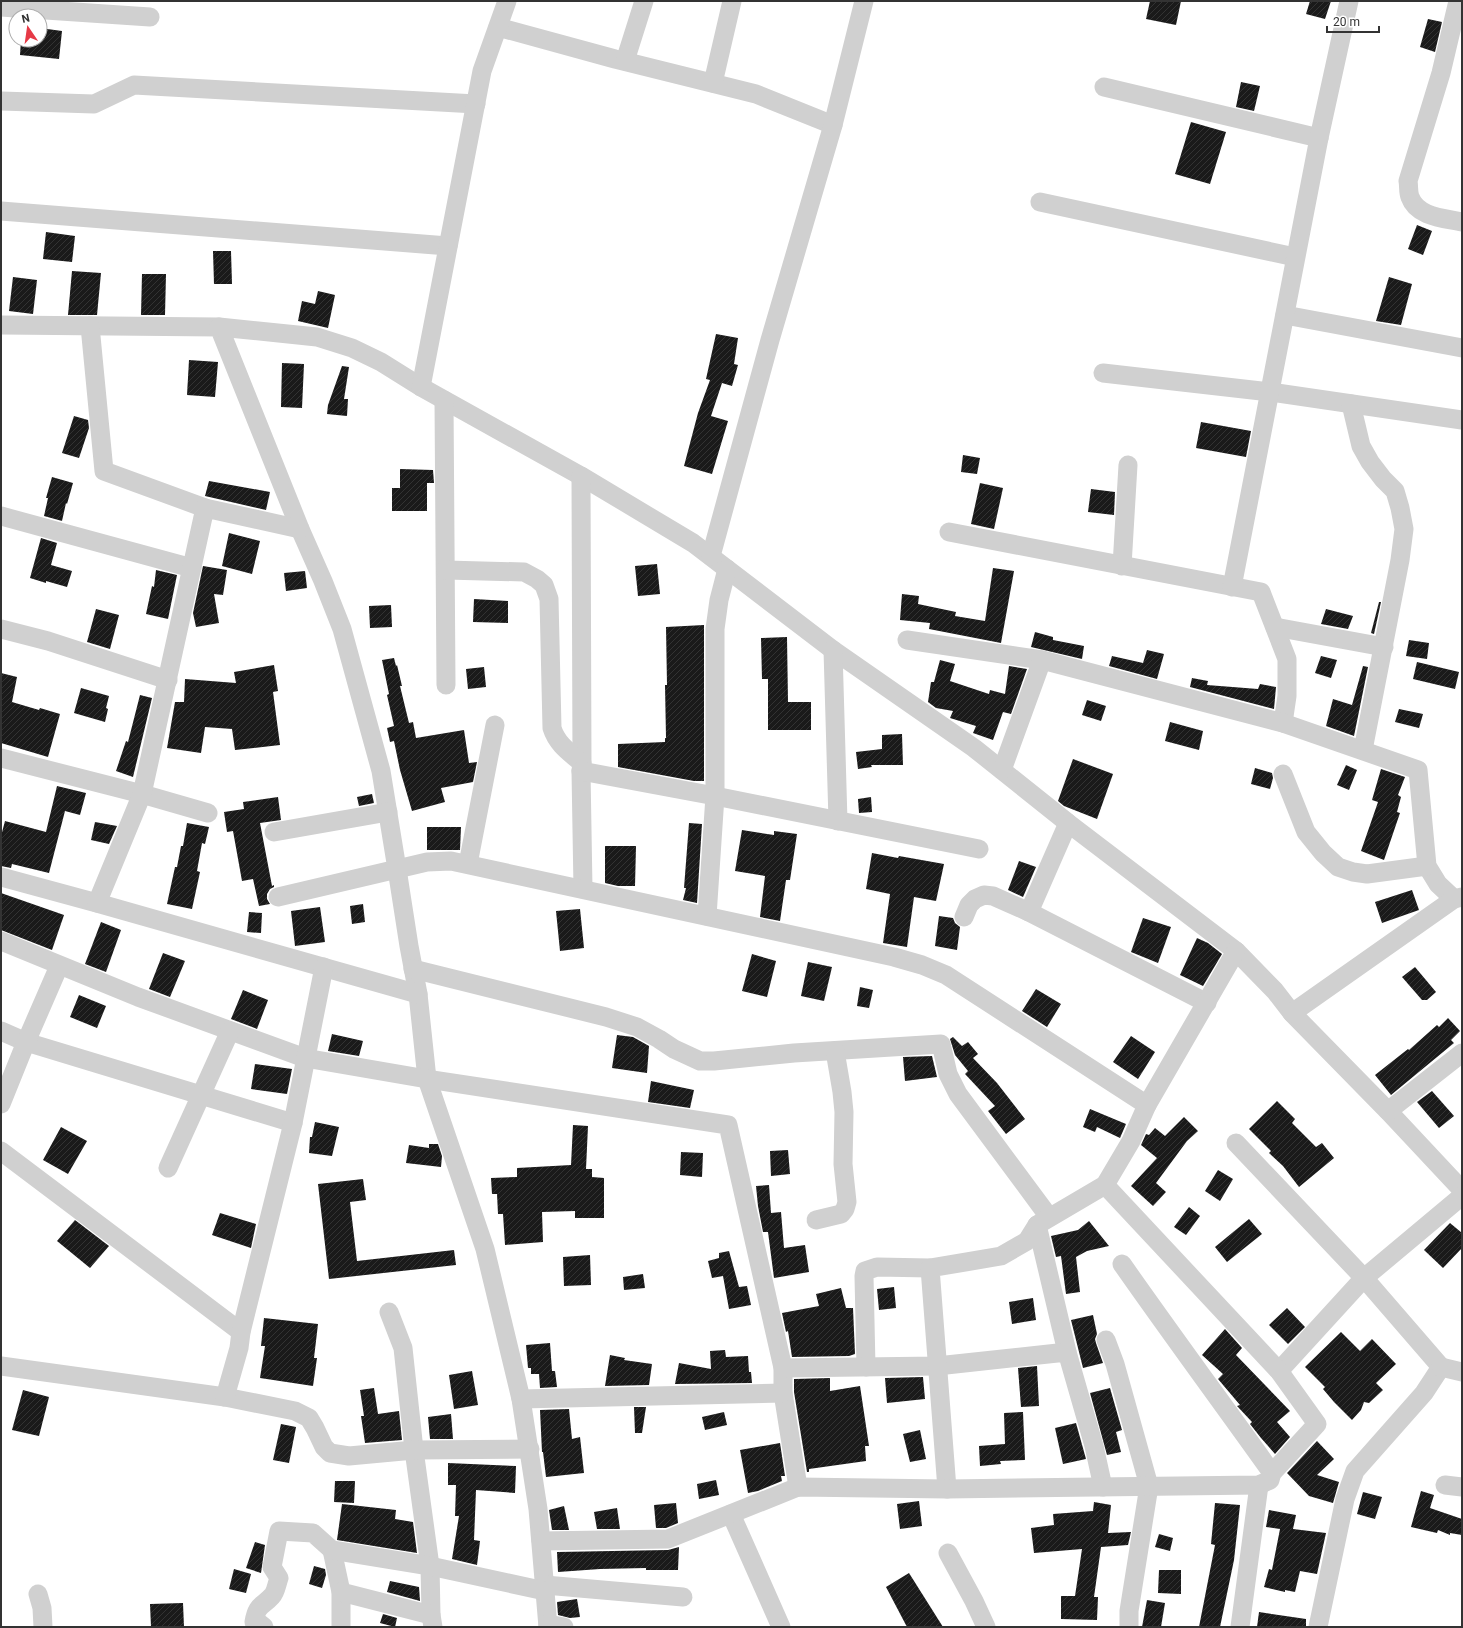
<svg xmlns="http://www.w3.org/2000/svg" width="1463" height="1628" viewBox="0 0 1463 1628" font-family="Roboto,sans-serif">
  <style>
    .building { fill: url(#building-hatch) }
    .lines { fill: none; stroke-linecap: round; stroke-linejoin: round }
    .minor { stroke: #d0d0d0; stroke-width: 19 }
  </style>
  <defs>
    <pattern id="building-hatch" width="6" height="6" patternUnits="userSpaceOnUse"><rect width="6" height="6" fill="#1a1a1a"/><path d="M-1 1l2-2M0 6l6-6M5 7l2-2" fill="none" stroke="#333"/></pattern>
  </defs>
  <rect width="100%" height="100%" fill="#fff"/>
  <g class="building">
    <polygon points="1150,1 1181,1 1176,25 1146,19"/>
    <polygon points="1310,1 1331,1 1325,19 1306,14"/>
    <polygon points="1428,19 1442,22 1435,52 1420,47"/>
    <polygon points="40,28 62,31 59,59 20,55 21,40 40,40"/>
    <polygon points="1241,82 1260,86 1254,111 1236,107"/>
    <polygon points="1191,122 1226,132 1210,184 1175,174"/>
    <polygon points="1417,225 1432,231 1423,255 1408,249"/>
    <polygon points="46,232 75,236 72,262 43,259"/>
    <polygon points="213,251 231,251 232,284 214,284"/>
    <polygon points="72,271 101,273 97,315 68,315"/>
    <polygon points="142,274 166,274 165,315 141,315"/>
    <polygon points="13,277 37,280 33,314 9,311"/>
    <polygon points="1389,277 1412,284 1401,325 1376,321"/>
    <polygon points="318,291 335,295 328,328 298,321 302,301 315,304"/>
    <polygon points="716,334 738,338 734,364 738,365 732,386 722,383 711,416 728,421 712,474 684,466 698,413 710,380 706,379"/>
    <polygon points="189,360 218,362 215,397 187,395"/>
    <polygon points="282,363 304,364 302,408 281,407"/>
    <polygon points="342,366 349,367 344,399 348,399 347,416 327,414 328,405"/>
    <polygon points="74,416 88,420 89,428 79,458 62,453"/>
    <polygon points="1201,422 1251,431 1246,457 1196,448"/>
    <polygon points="963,455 980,458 977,474 961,472"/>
    <polygon points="400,469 433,470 434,483 427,483 427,511 392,511 392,488 400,488"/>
    <polygon points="52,477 73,483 67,504 66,503 62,521 44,516 48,498 46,498"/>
    <polygon points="209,481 270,492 266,510 205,496"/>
    <polygon points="980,483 1003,488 994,529 971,524"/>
    <polygon points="1091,489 1115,492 1114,515 1088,512"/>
    <polygon points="229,533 260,541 252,574 222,566"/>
    <polygon points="41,538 57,543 51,565 72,571 67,587 46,581 46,583 30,578"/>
    <polygon points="657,564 660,594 638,596 635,566"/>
    <polygon points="203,566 227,570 223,595 214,594 219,623 196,627 193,613"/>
    <polygon points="993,568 1014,571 1001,643 929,629 930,623 900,620 902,594 919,596 918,604 956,612 955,616 985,621"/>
    <polygon points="156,570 177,575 168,619 146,614 152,586 154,587"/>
    <polygon points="305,571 307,588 286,591 284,573"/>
    <polygon points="474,599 508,601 508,623 473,622"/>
    <polygon points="1379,602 1381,602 1374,634 1371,633"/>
    <polygon points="391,605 392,627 370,628 369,606"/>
    <polygon points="96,609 119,615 110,649 87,642"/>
    <polygon points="1326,609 1353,616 1348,629 1321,624"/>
    <polygon points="704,625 704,781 694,781 618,767 618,744 665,742 665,738 666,738 665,685 667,685 666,627"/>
    <polygon points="1035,632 1053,637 1053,640 1084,646 1082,659 1031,647"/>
    <polygon points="787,637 788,702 811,702 811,730 768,730 768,679 762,679 761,638"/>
    <polygon points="1409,640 1429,643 1427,659 1406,656"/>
    <polygon points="1147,650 1164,654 1157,679 1109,666 1112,656 1143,663"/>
    <polygon points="1321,656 1337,660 1331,678 1315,673"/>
    <polygon points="394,658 396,666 397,665 402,686 400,686 409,723 413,722 416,738 464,730 469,763 477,762 473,782 441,788 445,802 412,811 400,770 394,741 390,742 387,728 394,726 387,695 389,694 382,660"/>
    <polygon points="940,660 955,664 950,681 989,694 990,690 1005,694 1009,666 1027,669 1011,714 1003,712 993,740 973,733 976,726 950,718 953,711 936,708 928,702 931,682 934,682"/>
    <polygon points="1417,662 1459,672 1455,689 1413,679"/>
    <polygon points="274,665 278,691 273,692 280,745 235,750 232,729 205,727 201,753 167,748 175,702 184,702 185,679 236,683 234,672"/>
    <polygon points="1363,666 1368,667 1354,736 1326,726 1333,699 1352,705"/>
    <polygon points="484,667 486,687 468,689 466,669"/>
    <polygon points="1,673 17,677 12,702 39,710 40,708 60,714 48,757 1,743"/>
    <polygon points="1192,678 1208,681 1207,685 1258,689 1260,684 1276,687 1274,709 1190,687"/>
    <polygon points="81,688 109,696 106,708 108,709 105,722 74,713"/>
    <polygon points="140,695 152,698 133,777 116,771 126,741 128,742"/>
    <polygon points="1087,700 1106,706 1101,721 1082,715"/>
    <polygon points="1399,709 1423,714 1419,728 1395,722"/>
    <polygon points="1170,722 1203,731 1199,750 1165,741"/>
    <polygon points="902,734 903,765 871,765 872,767 858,769 856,752 882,749 882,735"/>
    <polygon points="1073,759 1113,774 1097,819 1064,806 1058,801"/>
    <polygon points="1346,765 1357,770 1349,790 1337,785"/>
    <polygon points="1255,768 1272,773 1273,778 1270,789 1251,784"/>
    <polygon points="1381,769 1405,777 1398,795 1401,797 1397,812 1400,813 1384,860 1361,851 1378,802 1372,800"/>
    <polygon points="57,786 86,793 80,815 65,811 49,873 12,864 11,868 1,866 1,836 5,821 46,832"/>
    <polygon points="372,794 374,803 359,806 357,797"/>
    <polygon points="278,797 281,820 260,823 272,886 274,885 274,887 270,889 267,894 267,899 270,904 259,906 253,879 242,881 233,831 227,832 224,812 244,809 243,802"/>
    <polygon points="871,797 872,812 859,813 858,799"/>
    <polygon points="95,822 117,826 109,844 91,840"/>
    <polygon points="187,823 209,827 205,844 202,843 197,871 200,872 192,909 167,904 175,867 177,867 181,846 183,846"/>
    <polygon points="689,823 702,824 697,903 683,900 686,888 684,888"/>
    <polygon points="427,827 461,827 460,850 427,850"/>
    <polygon points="742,830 774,835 774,831 797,834 790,880 786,880 780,921 760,917 765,876 735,871"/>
    <polygon points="605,846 636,846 635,886 618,886 605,883"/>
    <polygon points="872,853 898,858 899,856 944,864 936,901 914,897 907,947 883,943 890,894 866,889"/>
    <polygon points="1019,861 1036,867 1023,897 1008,890"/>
    <polygon points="1412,890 1419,910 1382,923 1375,902"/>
    <polygon points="1,893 64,915 52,950 1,930"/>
    <polygon points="363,904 365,922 352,924 350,906"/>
    <polygon points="320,907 325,942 295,946 291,911"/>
    <polygon points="580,909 584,948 560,951 556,911"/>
    <polygon points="249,912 262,913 261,933 247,932"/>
    <polygon points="939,916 953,918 955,923 960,927 957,950 935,946"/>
    <polygon points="1143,918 1171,927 1158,963 1131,952"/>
    <polygon points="101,922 121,930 106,972 85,964"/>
    <polygon points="1197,938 1208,943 1222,954 1203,986 1180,975"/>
    <polygon points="163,953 185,961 170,997 149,989"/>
    <polygon points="752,954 776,961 767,997 742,991"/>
    <polygon points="808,962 832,967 824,1001 801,996"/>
    <polygon points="1415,967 1436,992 1427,1000 1422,1000 1402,977"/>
    <polygon points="860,987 873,990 869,1008 857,1006"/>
    <polygon points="1036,989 1061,1004 1047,1027 1022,1011"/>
    <polygon points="243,990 268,1000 257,1029 231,1019"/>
    <polygon points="79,995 106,1006 97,1028 70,1017"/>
    <polygon points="1448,1018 1460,1031 1451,1040 1454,1043 1391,1095 1375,1075 1408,1049 1409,1050 1437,1025 1439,1027"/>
    <polygon points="332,1034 363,1041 359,1056 328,1051"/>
    <polygon points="617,1035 633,1037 649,1046 647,1073 612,1068"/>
    <polygon points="1131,1036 1155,1052 1138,1079 1113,1062"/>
    <polygon points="953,1037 962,1046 968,1042 978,1054 973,1058 997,1083 1025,1119 1006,1134 988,1111 995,1106 965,1074 968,1071 955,1055 950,1039"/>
    <polygon points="932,1056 937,1077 905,1081 903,1057"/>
    <polygon points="255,1064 292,1069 287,1094 251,1089"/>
    <polygon points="651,1081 694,1090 690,1108 648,1102"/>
    <polygon points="1432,1091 1454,1116 1439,1128 1417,1102"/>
    <polygon points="1277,1101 1295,1119 1292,1123 1316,1147 1322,1143 1334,1158 1299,1187 1283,1166 1269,1153 1271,1151 1249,1129"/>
    <polygon points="1090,1109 1126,1124 1120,1138 1097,1127 1095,1132 1083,1127"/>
    <polygon points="1184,1117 1198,1131 1187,1141 1156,1183 1166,1192 1153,1206 1131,1186 1157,1158 1141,1145 1146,1134 1149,1135 1155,1128 1165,1136"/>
    <polygon points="315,1122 339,1127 332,1156 309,1153 310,1137 312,1137"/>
    <polygon points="573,1125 588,1126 586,1169 592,1169 592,1177 604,1178 604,1218 575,1218 575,1211 542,1212 543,1242 505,1245 503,1214 498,1214 497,1194 492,1194 491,1178 517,1177 517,1168 571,1165"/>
    <polygon points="61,1127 87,1141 68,1174 43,1160"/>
    <polygon points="429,1144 438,1144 442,1156 441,1167 406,1163 409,1145 429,1148"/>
    <polygon points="788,1150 790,1174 771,1176 770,1151"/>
    <polygon points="681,1152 703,1153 702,1177 680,1175"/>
    <polygon points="1218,1170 1233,1179 1220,1201 1205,1191"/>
    <polygon points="363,1179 366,1200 350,1202 357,1261 454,1250 456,1265 329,1279 318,1184"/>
    <polygon points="769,1185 771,1213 781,1212 784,1248 805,1245 809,1272 774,1278 768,1232 763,1232 758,1206 756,1186"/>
    <polygon points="1189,1207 1200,1216 1186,1235 1174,1227"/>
    <polygon points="220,1213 256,1224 251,1248 212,1235"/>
    <polygon points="1249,1219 1262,1234 1227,1262 1215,1247"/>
    <polygon points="75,1220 109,1246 90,1268 57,1241"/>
    <polygon points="1089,1221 1109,1246 1087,1251 1076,1257 1080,1292 1066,1294 1061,1256 1056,1257 1051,1236 1078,1230"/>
    <polygon points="1450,1223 1462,1233 1462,1248 1443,1268 1424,1250"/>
    <polygon points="729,1251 739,1287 747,1286 751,1305 729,1309 723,1276 712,1278 708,1261 719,1258 719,1253"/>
    <polygon points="590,1255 591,1285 564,1286 563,1257"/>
    <polygon points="643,1274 645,1288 624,1290 623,1277"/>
    <polygon points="894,1287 896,1308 879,1310 877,1289"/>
    <polygon points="841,1288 846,1308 853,1308 855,1354 849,1356 792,1357 788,1331 786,1332 782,1313 819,1306 816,1294"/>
    <polygon points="1033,1298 1036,1320 1012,1324 1009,1302"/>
    <polygon points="1287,1308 1305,1327 1288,1344 1269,1325"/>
    <polygon points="1093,1315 1097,1334 1095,1339 1096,1343 1103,1363 1083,1368 1071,1320"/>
    <polygon points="264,1318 318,1324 314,1358 317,1358 313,1386 260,1378 265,1346 261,1346"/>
    <polygon points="1225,1329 1242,1348 1236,1355 1290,1411 1277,1422 1290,1437 1275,1454 1261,1438 1250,1424 1252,1422 1237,1406 1240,1405 1218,1379 1223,1374 1202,1355"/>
    <polygon points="1341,1332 1360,1351 1372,1339 1396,1364 1376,1383 1383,1390 1369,1403 1364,1402 1361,1410 1352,1420 1334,1402 1323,1389 1325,1387 1305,1367"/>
    <polygon points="550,1343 552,1371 555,1371 557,1387 540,1388 539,1374 531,1374 531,1368 528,1368 526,1345"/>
    <polygon points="725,1350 726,1357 748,1356 749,1372 751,1372 752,1383 675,1384 679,1363 711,1369 710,1351"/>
    <polygon points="610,1355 625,1358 624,1360 652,1364 649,1385 605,1386"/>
    <polygon points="1037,1366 1039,1406 1021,1407 1018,1368"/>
    <polygon points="472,1371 478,1405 454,1409 449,1375"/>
    <polygon points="923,1377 925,1399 887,1403 885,1378"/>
    <polygon points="830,1378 830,1391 860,1386 869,1446 865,1446 866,1461 809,1469 809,1472 807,1472 794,1392 794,1379"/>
    <polygon points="374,1388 378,1414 399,1411 402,1440 365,1443 361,1416 364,1416 360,1390"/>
    <polygon points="1110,1388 1122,1430 1116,1432 1121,1452 1107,1455 1090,1393"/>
    <polygon points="23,1390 49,1397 39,1436 12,1430"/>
    <polygon points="634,1407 646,1407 642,1433 635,1433"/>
    <polygon points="569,1409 572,1439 580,1437 584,1473 546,1477 543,1452 542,1452 540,1410"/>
    <polygon points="724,1412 727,1425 705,1430 702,1417"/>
    <polygon points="1023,1412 1025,1460 1000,1461 1001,1464 980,1466 979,1446 1005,1444 1004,1413"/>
    <polygon points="451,1414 453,1439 430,1439 428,1417"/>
    <polygon points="1076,1423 1086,1459 1063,1464 1055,1428"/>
    <polygon points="281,1424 296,1427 289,1463 273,1460"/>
    <polygon points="920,1430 926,1459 910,1462 903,1434"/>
    <polygon points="1317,1441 1334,1459 1317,1475 1339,1482 1333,1503 1309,1496 1287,1473"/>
    <polygon points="780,1443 785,1476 781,1476 782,1481 758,1491 748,1493 740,1450"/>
    <polygon points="448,1463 516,1466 515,1493 476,1490 474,1540 480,1541 477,1565 452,1559 459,1516 455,1516 456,1485 448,1485"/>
    <polygon points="716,1480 719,1495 699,1499 697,1484"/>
    <polygon points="335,1481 355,1481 354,1503 334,1502"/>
    <polygon points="1421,1491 1434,1495 1430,1508 1462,1519 1462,1535 1450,1533 1450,1535 1438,1530 1437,1533 1411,1527"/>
    <polygon points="1363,1492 1382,1497 1375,1519 1357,1514"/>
    <polygon points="919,1501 922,1526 900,1529 897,1504"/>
    <polygon points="1094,1502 1111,1505 1108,1533 1131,1532 1128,1545 1101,1547 1094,1597 1098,1597 1097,1620 1061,1619 1061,1596 1075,1596 1082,1549 1034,1553 1031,1528 1054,1525 1053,1514 1093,1511"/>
    <polygon points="676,1503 678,1523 666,1528 656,1528 654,1505"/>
    <polygon points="1215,1503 1240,1505 1234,1560 1220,1627 1199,1627 1215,1545 1211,1544"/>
    <polygon points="342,1504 396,1510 395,1519 413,1522 417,1553 337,1540"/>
    <polygon points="564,1506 569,1530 552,1530 549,1510"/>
    <polygon points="617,1508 620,1529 597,1529 594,1512"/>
    <polygon points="1269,1510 1296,1515 1293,1529 1326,1533 1317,1574 1300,1571 1295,1592 1285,1590 1285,1592 1264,1587 1269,1569 1272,1570 1280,1529 1266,1527"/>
    <polygon points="1159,1534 1173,1538 1170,1551 1155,1547"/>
    <polygon points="255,1542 265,1545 261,1573 246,1568"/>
    <polygon points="679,1547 678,1570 646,1570 646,1568 600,1569 558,1572 557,1552 668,1550"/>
    <polygon points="314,1566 325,1569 326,1575 322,1588 309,1584"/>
    <polygon points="234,1569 251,1574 246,1593 229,1589"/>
    <polygon points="1159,1570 1181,1570 1181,1594 1158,1593"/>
    <polygon points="909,1573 943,1627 907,1627 886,1587"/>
    <polygon points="390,1581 419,1587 420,1601 387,1592"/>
    <polygon points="577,1599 580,1617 570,1618 558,1615 557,1602"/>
    <polygon points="1147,1600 1165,1603 1161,1627 1142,1627"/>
    <polygon points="183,1603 184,1627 151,1627 150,1604"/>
    <polygon points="1259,1612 1306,1619 1306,1627 1257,1627"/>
    <polygon points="383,1614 397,1618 395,1627 380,1623"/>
  </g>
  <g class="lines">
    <g class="minor">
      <path d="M 1458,1 L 1441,73 L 1408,181 C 1409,186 1408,192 1410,197 C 1417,217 1444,218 1462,222"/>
      <polyline points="1,7 150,17"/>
      <polyline points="498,27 615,59 756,94 833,125"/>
      <polyline points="625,61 644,1"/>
      <polyline points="713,83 732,1"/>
      <polyline points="1104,87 1319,138"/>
      <polyline points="1,101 94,104 134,85 476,104"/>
      <polyline points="1040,202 1295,257"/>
      <polyline points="1,211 448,246"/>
      <polyline points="1285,315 1462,348"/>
      <polyline points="1,325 219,327 300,529 323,581 342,629 381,771 397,869 409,946 418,994 427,1079 485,1249 521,1399 538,1509 548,1627"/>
      <polyline points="90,326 104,471 205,508"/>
      <polyline points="219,327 317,337 352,348 381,362 421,387 581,476 693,543 833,650 974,748 1068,823 1236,951 1275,991 1292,1013 1388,1111 1462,1190"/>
      <polyline points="1103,373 1270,392 1462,420"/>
      <polyline points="421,387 482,71 507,1"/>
      <polyline points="444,400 446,685"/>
      <polyline points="1351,404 1361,446 1370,462 1383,479 1395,491 1400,508 1404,529 1400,560 1363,750"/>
      <polyline points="581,476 582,763 581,771 583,889"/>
      <polyline points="1,516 192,568"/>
      <polyline points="949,532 1261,592 1287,659 1287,696 1283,723"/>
      <polyline points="711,556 770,340 833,125 864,1"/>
      <polyline points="1122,566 1128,465"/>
      <path d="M 446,570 L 524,572 L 537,579 L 544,585 L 549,599 L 552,728 C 557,744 569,752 582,763"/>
      <polyline points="1232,587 1319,138 1349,1"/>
      <polyline points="1275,627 1384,647"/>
      <polyline points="1,629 48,641 168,680"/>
      <polyline points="907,640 1042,660 1283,723 1418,770 1427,866 1438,884 1454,899"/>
      <polyline points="833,650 838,821"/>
      <polyline points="1,758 142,794 208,813"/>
      <polyline points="1002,770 1042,660"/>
      <polyline points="581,771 715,796 979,849"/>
      <polyline points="1283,774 1306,832 1323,853 1338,867 1353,872 1367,874 1427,866"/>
      <polyline points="274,832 388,812"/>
      <polyline points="468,864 495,725"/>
      <polyline points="1,877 97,903 418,994"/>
      <polyline points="278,897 427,862 451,861 894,957 922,965 946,975 1147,1105"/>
      <polyline points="97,903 142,794 205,508 300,529"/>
      <polyline points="1029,912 1068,823"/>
      <polyline points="707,916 715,796 715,629 719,600 727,569"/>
      <polyline points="964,917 969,905 975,899 984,895 993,896 1029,912 1207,1003"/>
      <polyline points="1,941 138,997 305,1058 427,1079 728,1125 783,1368 783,1393 798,1487"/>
      <polyline points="413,969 606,1017 637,1027 659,1039 674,1049 700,1061 714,1061 794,1053 941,1044 948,1074 958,1094 1049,1217"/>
      <polyline points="1292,1013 1454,899 1462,897"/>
      <polyline points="1,1031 26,1042 293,1123"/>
      <polyline points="1,1104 26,1042 59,966"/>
      <polyline points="1388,1111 1462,1053"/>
      <polyline points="1236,1143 1364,1278 1441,1367 1424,1393 1355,1471 1345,1499 1318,1627"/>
      <polyline points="1,1151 241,1332"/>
      <polyline points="168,1168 230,1031"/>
      <polyline points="816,1220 841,1214 845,1209 847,1202 843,1164 844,1112 842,1092 835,1051"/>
      <polyline points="1037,1225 1067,1352"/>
      <path d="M 1122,1264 C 1171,1334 1222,1403 1272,1473"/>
      <polyline points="389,1312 403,1348 414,1450 430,1566 431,1615 433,1627"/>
      <polyline points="1106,1340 1115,1364 1149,1486 1129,1611 1129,1627"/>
      <polyline points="1,1366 225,1397 295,1411 309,1418 315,1428 324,1447 330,1453 349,1456 414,1450 530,1449"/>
      <polyline points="866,1367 864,1276 865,1271 877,1267 930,1268"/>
      <polyline points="1441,1367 1462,1372"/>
      <polyline points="783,1368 937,1366 1067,1352 1094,1446 1103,1487"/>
      <polyline points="1279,1371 1364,1278 1462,1196"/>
      <polyline points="225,1397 239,1348 241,1332 293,1123 324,967"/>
      <polyline points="521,1399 783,1393"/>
      <polyline points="1445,1485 1462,1487"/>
      <polyline points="947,1489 930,1268 1001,1256 1027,1241 1037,1225 1105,1185 1131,1141 1147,1105 1236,951"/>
      <polyline points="731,1514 781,1627"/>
      <polyline points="541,1541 668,1539 798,1487 947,1489 1259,1485 1270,1480 1272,1473 1317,1424 1279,1371 1105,1185"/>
      <polyline points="332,1550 341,1592 341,1627"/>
      <polyline points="948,1553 974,1601 986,1627"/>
      <polyline points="545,1585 683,1597"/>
      <polyline points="341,1592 431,1615"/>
      <polyline points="38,1594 42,1608 43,1627"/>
      <polyline points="548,1624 564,1627"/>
      <path d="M 264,1627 L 259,1623 L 254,1622 C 257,1604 262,1607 272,1596 C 276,1592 277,1583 279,1578 L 272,1567 L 279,1531 L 313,1533 L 332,1550 L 430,1566 L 545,1591"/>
      <polyline points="1240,1627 1259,1485"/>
    </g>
  </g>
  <rect width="1463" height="1628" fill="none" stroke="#333333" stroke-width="4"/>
  <g transform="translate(28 28) rotate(347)"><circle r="19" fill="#ffffff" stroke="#adadad"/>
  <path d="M0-3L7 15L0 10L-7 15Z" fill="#e63946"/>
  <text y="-6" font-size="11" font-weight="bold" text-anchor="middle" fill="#333333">N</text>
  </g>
  <path d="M1327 26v6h52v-6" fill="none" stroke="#333333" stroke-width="2"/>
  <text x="1333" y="26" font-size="12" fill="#333333" stroke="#ffffff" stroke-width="3" paint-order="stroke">20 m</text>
</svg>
